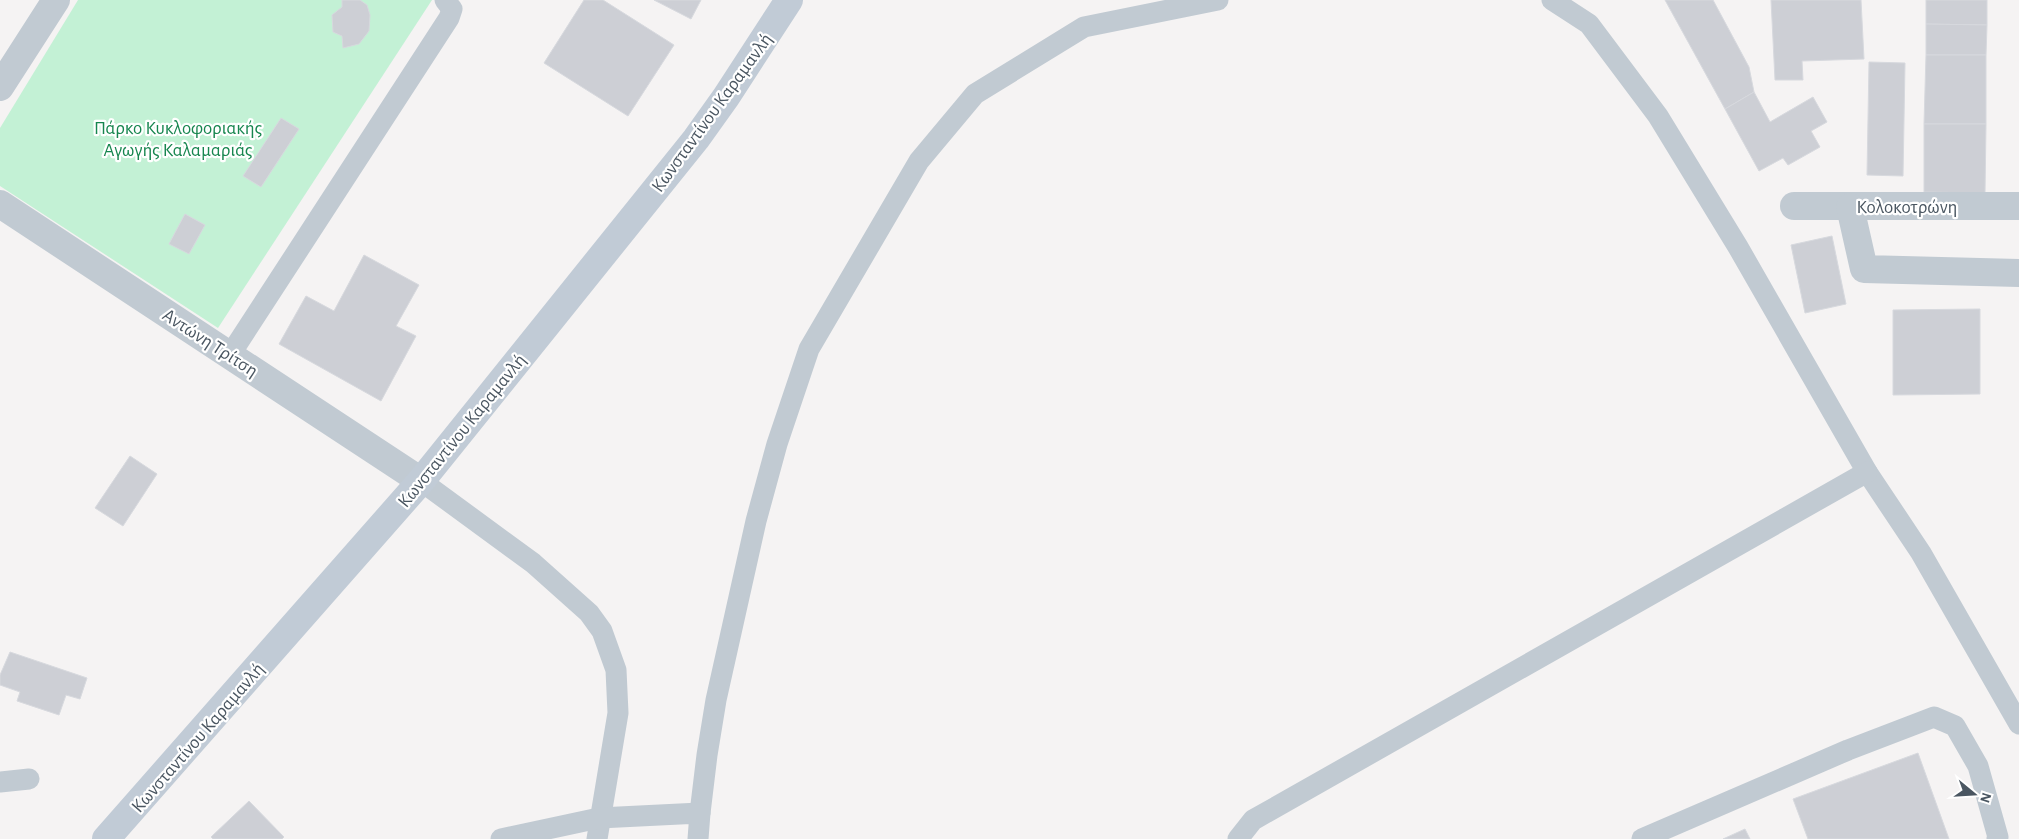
<svg xmlns="http://www.w3.org/2000/svg" width="2019" height="839" viewBox="0 0 2019 839" font-family="'Alegreya Sans',sans-serif">
  <style>
    .green { fill: #c3f1d5 }
    .building { fill: #cdcfd5; stroke: #d7d9de }
    .lines { fill: none; stroke-linecap: round; stroke-linejoin: round }
    .lane { stroke: #c1cad2; stroke-width: 21 }
    .street { stroke: #c1cad2; stroke-width: 28 }
    .secondary { stroke: #c1cbd6; stroke-width: 28 }
    .labels { text-anchor: middle; stroke-width: 4.5; stroke-linejoin: round; paint-order: stroke }
    .street-label { font-size: 19px; fill: #4a5661; stroke: #fff }
    .park-label { font-size: 19px; fill: #17864f; stroke: #fff }
  </style>
  <rect width="100%" height="100%" fill="#f5f3f3"/>
  <polygon class="green" points="78,0 432,0 218,328 0,186 0,128"/>
  <g class="building">
    <polygon points="342,0 360,0 367,5 370,15 369,31 359,44 343,48 342,36 333,32 332,15 342,7"/>
    <polygon points="584,0 603,0 674,45 628,116 544,63"/>
    <polygon points="654,0 701,0 691,19"/>
    <polygon points="1665,0 1713,0 1749,67 1754,92 1725,109"/>
    <polygon points="1771,0 1861,0 1864,59 1802,61 1803,80 1775,80"/>
    <polygon points="1926,0 1987,0 1987,25 1926,24"/>
    <polygon points="1926,24 1987,25 1986,55 1926,55"/>
    <polygon points="1926,55 1986,55 1986,124 1924,124"/>
    <polygon points="1869,62 1905,63 1903,176 1867,175"/>
    <polygon points="1754,92 1770,122 1813,97 1827,122 1811,131 1820,147 1788,165 1783,158 1759,171 1725,109"/>
    <polygon points="281,118 299,129 261,187 243,176"/>
    <polygon points="1924,124 1986,124 1985,193 1924,192"/>
    <polygon points="185,214 205,225 189,254 169,244"/>
    <polygon points="1832,236 1846,304 1805,313 1791,245"/>
    <polygon points="364,255 419,285 396,326 416,336 381,401 279,344 306,296 334,311"/>
    <polygon points="1980,309 1980,394 1893,395 1893,310"/>
    <polygon points="130,456 157,474 123,526 95,508"/>
    <polygon points="10,652 87,678 80,699 66,695 59,715 17,701 20,692 0,685 0,675"/>
    <polygon points="1918,753 1949,839 1808,839 1793,799"/>
    <polygon points="249,801 284,837 282,839 213,839 211,837"/>
    <polygon points="1745,829 1750,839 1723,839"/>
  </g>
  <g class="lines">
    <g class="lane">
      <polyline points="1552,0 1589,24 1658,116 1738,247 1867,472 1921,553 2019,724"/>
      <polyline points="230,355 449,18 452,9 445,0"/>
      <polyline points="421,481 533,563 589,613 602,631 616,670 618,713 597,839"/>
      <polyline points="0,782 29,779"/>
      <polyline points="700,813 707,755 716,700 756,521 777,444 809,349 919,161 975,94 1084,27 1218,0"/>
      <polyline points="501,839 599,818 700,813 698,839"/>
      <polyline points="1238,839 1253,820 1867,472"/>
      <polyline points="1642,839 1848,750 1934,717 1955,726 1978,766 1998,837 1997,839"/>
    </g>
    <g class="street">
      <polyline points="0,87 56,0"/>
      <polyline points="0,204 421,481"/>
      <polyline points="1794,206 2019,206"/>
      <polyline points="1850,207 1864,269 2019,273"/>
    </g>
    <polyline class="secondary" points="106,839 421,481 696,139 726,97 789,0"/>
  </g>
  <g class="labels">
    <g class="street-label">
      <text transform="translate(711 112) rotate(-54)" y="7">Κωνσταντίνου Καραμανλή</text>
      <text x="1907" y="213">Κολοκοτρώνη</text>
      <text transform="translate(211 342) rotate(33)" y="7">Αντώνη Τρίτση</text>
      <text transform="translate(461 430) rotate(-51)" y="7">Κωνσταντίνου Καραμανλή</text>
      <text transform="translate(197 737) rotate(-49)" y="7">Κωνσταντίνου Καραμανλή</text>
    </g>
    <g class="park-label">
      <text x="178" y="134">Πάρκο Κυκλοφοριακής<tspan x="178" dy="22">Αγωγής Καλαμαριάς</tspan></text>
    </g>
  </g>
  <g transform="translate(1974 794) rotate(108)" stroke="#ffffff" stroke-width="4" paint-order="stroke">
  <path d="M0-4L9 19L0 12L-9 19Z" fill="#4a5661"/>
  <text y="-8" font-size="14" font-weight="bold" text-anchor="middle" fill="#4a5661">N</text>
  </g>
</svg>
